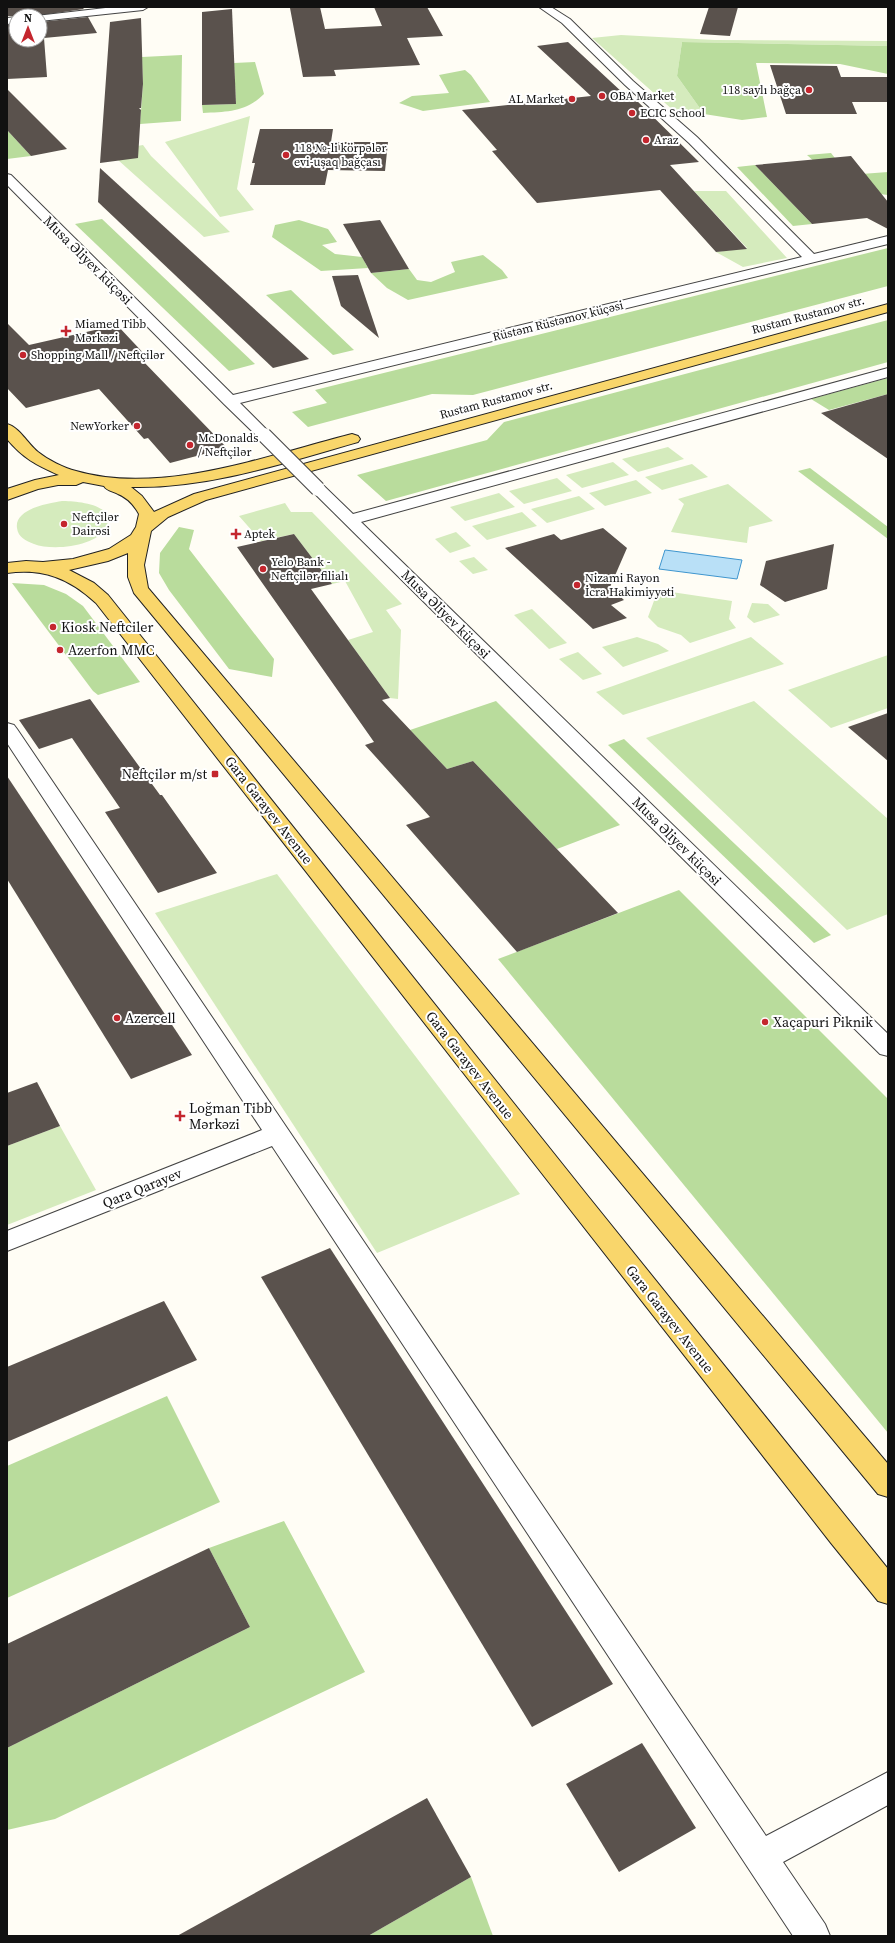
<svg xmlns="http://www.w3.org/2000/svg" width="895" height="1943" viewBox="0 0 895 1943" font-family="'Source Serif 4',serif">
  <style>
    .green { fill: #d5ebbd }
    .forest { fill: #b9dc9c }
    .water { fill: #b9e0f7; stroke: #3f96cf }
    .building { fill: #5a524d }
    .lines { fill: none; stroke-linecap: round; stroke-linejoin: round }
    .minor-casing { stroke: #444; stroke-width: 2 }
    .major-casing { stroke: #222; stroke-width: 2 }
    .minor { fill: #fff; fill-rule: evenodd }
    .major { fill: #f9d66b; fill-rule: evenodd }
    .minor-bridge-casing { stroke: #444; stroke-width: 16; stroke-linecap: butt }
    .minor-bridge { stroke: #fff; stroke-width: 14 }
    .poi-dot { fill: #c4262e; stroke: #fff; stroke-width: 1.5 }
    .labels { text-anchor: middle; stroke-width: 4; stroke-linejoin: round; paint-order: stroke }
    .far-poi-label { font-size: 12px; fill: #111; stroke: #fff; text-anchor: start }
    .far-street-label { font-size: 12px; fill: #111; stroke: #fff }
    .street-label { font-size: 14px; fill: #111; stroke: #fff }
    .poi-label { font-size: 14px; fill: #111; stroke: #fff; text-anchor: start }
  </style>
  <rect width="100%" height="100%" fill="#fffdf5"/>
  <g class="green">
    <polygon points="621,35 715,40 888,41 888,46 682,42 677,76 704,114 683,119 592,38"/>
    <polygon points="250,116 237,189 254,210 220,217 165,142"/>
    <polygon points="143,145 151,156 230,232 204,237 108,151"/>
    <polygon points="694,191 726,191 787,258 743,267 716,252 747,248"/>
    <polygon points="668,447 684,459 638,472 622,459"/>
    <polygon points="613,462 629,475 582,488 566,475"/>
    <polygon points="692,464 708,477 662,490 645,477"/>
    <polygon points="557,478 572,491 524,504 509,491"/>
    <polygon points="636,480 652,493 605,506 589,493"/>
    <polygon points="728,484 773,521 749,527 747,543 671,532 684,504 678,499"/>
    <polygon points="499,493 515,507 465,521 450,507"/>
    <polygon points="579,496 595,509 547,523 531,509"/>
    <path d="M 62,501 C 75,501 118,504 106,527 C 97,547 52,551 34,544 C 26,541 18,537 17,528 C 14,509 49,503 62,501 Z"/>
    <polygon points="285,503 291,512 312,512 402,604 386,610 401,630 398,699 390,698 348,640 373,632 345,581 332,584 294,534 261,541 239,516"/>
    <polygon points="522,512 537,526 487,540 472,526"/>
    <polygon points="456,532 471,546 450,553 435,539"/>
    <polygon points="474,557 488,570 473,574 459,561"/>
    <polygon points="658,590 732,601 729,619 736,628 690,643 681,635 658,627 648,617"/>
    <polygon points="752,603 768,604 780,615 754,623 747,617"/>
    <polygon points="532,609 567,643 549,649 514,615"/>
    <polygon points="637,637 658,644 669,651 623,667 602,647"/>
    <polygon points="751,637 784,664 623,715 596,692"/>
    <polygon points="578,652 602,674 583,680 559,659"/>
    <polygon points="888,655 888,708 831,728 788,690"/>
    <polygon points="754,701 888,819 888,914 847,930 646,738"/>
    <polygon points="277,874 520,1194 377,1253 155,913"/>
    <polygon points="60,1126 96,1190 7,1225 7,1146"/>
  </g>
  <g class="forest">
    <polygon points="682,42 888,46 888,74 840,64 756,63 767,117 742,120 704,114 677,76"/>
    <polygon points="182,55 181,121 140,124 143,84 142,57"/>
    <path d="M 255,62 L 264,94 C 246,112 228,112 203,113 L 202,105 L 236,104 L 234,63 Z"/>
    <polygon points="465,70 471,75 490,102 423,111 399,103 412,96 449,93 439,75"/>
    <polygon points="7,130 31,156 7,159"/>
    <polygon points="831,153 848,175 888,172 888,195 846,190 807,155"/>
    <polygon points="755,165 812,224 793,226 737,167"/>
    <polygon points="102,219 255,364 229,371 75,224"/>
    <polygon points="299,220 328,229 337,242 322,245 335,254 362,257 368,268 321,271 272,237 275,225"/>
    <polygon points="888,248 888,286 473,395 432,394 308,427 292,412 327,403 315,390"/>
    <polygon points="483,255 502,270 508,278 408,300 387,288 371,273 409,269 417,280 431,282 455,272 451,262"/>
    <polygon points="291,290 354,350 333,355 266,295"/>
    <polygon points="888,320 888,362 386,501 357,475 487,440 504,422"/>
    <polygon points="888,378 888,394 829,410 811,399"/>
    <polygon points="810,468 888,527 888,539 798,471"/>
    <polygon points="179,527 194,530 189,549 274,659 272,677 229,669 169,590 159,573 160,553"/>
    <polygon points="12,583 44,585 66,594 83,606 140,682 98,695 93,691"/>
    <polygon points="496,701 620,825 557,849 473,761 447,769 410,730"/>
    <polygon points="624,739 831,935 814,943 608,745"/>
    <polygon points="679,890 888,1099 888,1433 498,959"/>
    <polygon points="167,1396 220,1502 7,1598 7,1466"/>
    <polygon points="284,1521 365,1672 55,1819 7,1830 7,1748 250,1627 209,1548"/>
    <polygon points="471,1877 493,1936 368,1936"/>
  </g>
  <polygon class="water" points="665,550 742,560 737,579 659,569"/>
  <g class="building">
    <polygon points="7,7 82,7 84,9 35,16 7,16"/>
    <polygon points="320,7 325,29 382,26 374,7 427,7 443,36 407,38 420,65 334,70 336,76 303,77 290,8"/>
    <polygon points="709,7 738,7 730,36 700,34"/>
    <polygon points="232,9 236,104 202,105 202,12"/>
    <polygon points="88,17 97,33 44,38 47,77 7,79 7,25 16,25 16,40 40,40 40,22"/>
    <polygon points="141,18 143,84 141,108 139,108 141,110 138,158 100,163 110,22"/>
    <polygon points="568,42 623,93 628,92 699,162 670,165 747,249 716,252 660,190 537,203 492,151 497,150 462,110 591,96 537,46"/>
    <polygon points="770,65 837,66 841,77 888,77 888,102 852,102 857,114 786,114"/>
    <polygon points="7,89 67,149 31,156 7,130"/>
    <polygon points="260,129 333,129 331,142 388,142 385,171 328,170 325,185 250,185 255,163 252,163"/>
    <polygon points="851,156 888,202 888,229 867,218 812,224 755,165"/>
    <polygon points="100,168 309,359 273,368 98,202"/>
    <polygon points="380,220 409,269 371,273 343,224"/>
    <polygon points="358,275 379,338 341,306 332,276"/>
    <polygon points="7,323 29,345 117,325 148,358 141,359 227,448 170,463 148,438 144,439 99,389 26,408 7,388"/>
    <polygon points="888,394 888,459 821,413"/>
    <polygon points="603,528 627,548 610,587 624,600 611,605 627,618 593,629 505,548 554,534 561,540"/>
    <polygon points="294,534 332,584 311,589 390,698 382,700 447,769 473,761 618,913 517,952 406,825 430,817 365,745 374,742 237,547"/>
    <polygon points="834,544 827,589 785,602 760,585 766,561"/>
    <polygon points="90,699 160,795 162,795 217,873 158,893 105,812 120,808 72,738 39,749 19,720"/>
    <polygon points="888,713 888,761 848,727"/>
    <polygon points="7,776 192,1055 131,1079 7,879"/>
    <polygon points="37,1082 60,1126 7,1146 7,1093"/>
    <polygon points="330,1248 613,1684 532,1727 261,1277"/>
    <polygon points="164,1301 197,1360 7,1442 7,1367"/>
    <polygon points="209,1548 250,1627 7,1748 7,1644"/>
    <polygon points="642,1743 696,1828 619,1872 566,1784"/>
    <polygon points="427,1798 471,1877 368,1936 177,1936"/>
  </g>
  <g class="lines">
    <g class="minor-casing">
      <g id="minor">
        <polygon points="114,7 148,7 143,10 40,21 40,16 36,16"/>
        <polygon points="539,7 551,7 570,19 633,81 697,137 814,254 888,236 888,244 240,403 272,435 269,438 264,440 259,438 224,404 7,185 7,174 11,175 233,395 802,257 689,143 625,85 562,23"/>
        <polygon points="16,17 16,23 7,24 7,18"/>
        <polygon points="888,368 888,377 361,522 888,1034 888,1056 880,1054 310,489 312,486 318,484 324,486 353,514"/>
        <polygon points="7,723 14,725 17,729 766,1836 888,1772 888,1805 783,1862 825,1924 830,1936 793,1936 272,1146 7,1251 7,1231 262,1130 7,743"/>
      </g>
    </g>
    <g class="major-casing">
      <path id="major" d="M 888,304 L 888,312 L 206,500 L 168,517 L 151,531 L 144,565 L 148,588 L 888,1464 L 888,1497 L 878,1494 L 134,593 L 128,577 L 128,553 L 108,561 L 69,570 L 94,583 L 108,595 L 587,1195 L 888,1569 L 888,1604 L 878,1601 L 831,1543 L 96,603 C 69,578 43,568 7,573 L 7,563 L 26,561 L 43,562 L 73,559 L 109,549 L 131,535 L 136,527 L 139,514 C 134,505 128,498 118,494 C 113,491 107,491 104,486 L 83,482 L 76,485 L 58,485 L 38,489 L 7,500 L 7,489 L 35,480 L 59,475 C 36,465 23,458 7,439 L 7,424 C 19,427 28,444 38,452 C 48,460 64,468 76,471 C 161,496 269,455 352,434 L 358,436 L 360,439 L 358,442 C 284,463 208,489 131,487 L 142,496 L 154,512 L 194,494 Z"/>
    </g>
    <use href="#minor" class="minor"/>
    <use href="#major" class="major"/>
    <g class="minor-bridge-casing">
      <polyline id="minor-bridge" points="264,435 318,489"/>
    </g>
    <use href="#minor-bridge" class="minor-bridge"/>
  </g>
  <g class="poi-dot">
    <circle cx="809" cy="90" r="4"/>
    <circle cx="602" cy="96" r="4"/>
    <circle cx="572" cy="99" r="4"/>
    <circle cx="632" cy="113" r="4"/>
    <circle cx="646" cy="140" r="4"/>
    <circle cx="286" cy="155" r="4"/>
    <path d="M64 325h4v4h4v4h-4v4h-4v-4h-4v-4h4z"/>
    <circle cx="23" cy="355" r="4"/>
    <circle cx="137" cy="426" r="4"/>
    <circle cx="190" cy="445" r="4"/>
    <circle cx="64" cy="524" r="4"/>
    <path d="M234 528h4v4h4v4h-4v4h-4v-4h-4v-4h4z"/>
    <circle cx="263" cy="569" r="4"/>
    <circle cx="577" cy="585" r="4"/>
    <circle cx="53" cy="627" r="4"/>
    <circle cx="60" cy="650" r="4"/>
    <rect x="211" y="770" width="8" height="8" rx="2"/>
    <circle cx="117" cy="1018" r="4"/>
    <circle cx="765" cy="1022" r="4"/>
    <path d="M178 1110h4v4h4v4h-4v4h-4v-4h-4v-4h4z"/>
  </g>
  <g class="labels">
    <g class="far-poi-label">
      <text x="801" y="94" text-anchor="end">118 saylı bağça</text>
      <text x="610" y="100">OBA Market</text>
      <text x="564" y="103" text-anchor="end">AL Market</text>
      <text x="640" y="117">ECIC School</text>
      <text x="654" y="144">Araz</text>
      <text x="294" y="152">118 №-li körpələr<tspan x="294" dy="14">evi-uşaq bağçası</tspan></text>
      <text x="75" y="328">Miamed Tibb<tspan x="75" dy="14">Mərkəzi</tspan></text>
      <text x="31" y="359">Shopping Mall / Neftçilәr</text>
      <text x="129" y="430" text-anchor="end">NewYorker</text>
      <text x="198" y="442">McDonalds<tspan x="198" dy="14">/ Neftçilәr</tspan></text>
      <text x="72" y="521">Neftçilər<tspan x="72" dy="14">Dairəsi</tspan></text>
      <text x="244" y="538">Aptek</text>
      <text x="271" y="566">Yelo Bank -<tspan x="271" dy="14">Neftçilər filialı</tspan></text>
      <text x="585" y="582">Nizami Rayon<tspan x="585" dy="14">İcra Hakimiyyəti</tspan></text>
    </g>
    <g class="far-street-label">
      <text transform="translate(808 315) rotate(-15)" y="4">Rustam Rustamov str.</text>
      <text transform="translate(558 321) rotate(-14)" y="4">Rüstəm Rüstəmov küçəsi</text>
      <text transform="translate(496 400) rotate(-15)" y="4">Rustam Rustamov str.</text>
    </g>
    <g class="street-label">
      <text transform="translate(88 260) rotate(45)" y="5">Musa Əliyev küçəsi</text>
      <text transform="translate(446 614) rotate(45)" y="5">Musa Əliyev küçəsi</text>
      <text transform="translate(269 810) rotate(52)" y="5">Gara Garayev Avenue</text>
      <text transform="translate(677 841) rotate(45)" y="5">Musa Əliyev küçəsi</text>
      <text transform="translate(470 1065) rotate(52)" y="5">Gara Garayev Avenue</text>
      <text transform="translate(142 1188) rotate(-22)" y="5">Qara Qarayev</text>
      <text transform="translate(670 1319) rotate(52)" y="5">Gara Garayev Avenue</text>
    </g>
    <g class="poi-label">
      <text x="61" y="632">Kiosk Neftciler</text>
      <text x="68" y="655">Azerfon MMC</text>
      <text x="207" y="779" text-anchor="end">Neftçilər m/st</text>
      <text x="125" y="1023">Azercell</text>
      <text x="773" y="1027">Xaçapuri Piknik</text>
      <text x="189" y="1113">Loğman Tibb<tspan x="189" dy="16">Mərkəzi</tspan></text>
    </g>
  </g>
  <rect width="895" height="1943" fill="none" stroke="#111111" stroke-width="16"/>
  <g transform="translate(28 28)"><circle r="19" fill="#ffffff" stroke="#a0a0a0"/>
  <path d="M0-3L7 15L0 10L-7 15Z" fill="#c4262e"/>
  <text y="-6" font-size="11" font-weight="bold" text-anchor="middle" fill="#111111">N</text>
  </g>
</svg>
